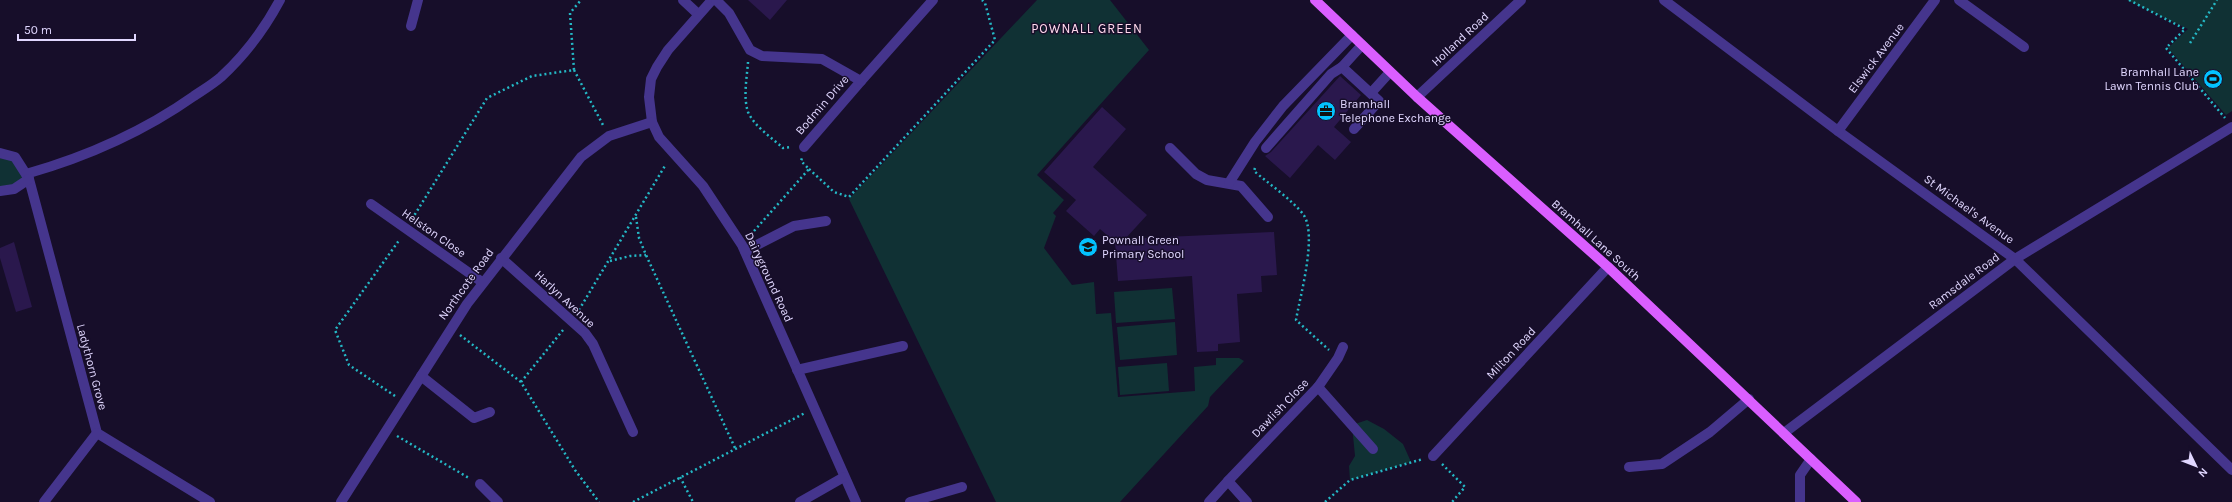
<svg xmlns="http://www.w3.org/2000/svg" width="2232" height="502" viewBox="0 0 2232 502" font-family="Karla,sans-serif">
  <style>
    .green { fill: #103134 }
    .building { fill: #2a184d }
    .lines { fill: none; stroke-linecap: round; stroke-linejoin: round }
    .path { stroke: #24b8c5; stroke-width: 2.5; stroke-dasharray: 2 3; stroke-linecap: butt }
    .minor { stroke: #45358d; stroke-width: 10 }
    .major { stroke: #da5eff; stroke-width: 10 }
    .labels { text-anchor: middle; stroke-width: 3; stroke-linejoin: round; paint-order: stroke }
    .street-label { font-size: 12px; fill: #e1d7ff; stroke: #170e2a }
    .poi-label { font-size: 12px; fill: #e1d7ff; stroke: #170e2a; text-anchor: start }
    .neighbourhood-label { font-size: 13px; letter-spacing: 1px; fill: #ffd9ec; stroke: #170e2a }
  </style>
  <rect width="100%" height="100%" fill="#170e2a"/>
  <g class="green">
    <polygon points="1037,0 1110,0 1149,50 1037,175 1064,200 1053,213 1056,216 1044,248 1072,285 1094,282 1096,314 1111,313 1118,397 1195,391 1194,367 1216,365 1216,358 1239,358 1244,361 1210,397 1208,406 1120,502 996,502 849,199"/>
    <polygon points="2127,0 2232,0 2232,111 2226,115 2168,48 2188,29"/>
    <polygon points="0,153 15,157 29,179 0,191"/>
    <polygon points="1172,288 1175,319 1116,323 1114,292"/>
    <polygon points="1175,322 1177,355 1120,360 1117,327"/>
    <polygon points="1167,363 1169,391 1120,395 1118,367"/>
    <polygon points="1367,420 1384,429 1403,444 1411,462 1350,480 1349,466 1355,456 1352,425"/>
  </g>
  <g class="building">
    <polygon points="748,0 787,0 770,20"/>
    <polygon points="1340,76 1361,95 1334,127 1351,142 1335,160 1318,145 1290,178 1265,156 1271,152"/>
    <polygon points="1102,107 1126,129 1093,167 1147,215 1125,239 1274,232 1277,275 1261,276 1262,292 1237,294 1240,342 1218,344 1218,351 1197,352 1192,276 1118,281 1115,242 1100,229 1094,236 1066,211 1076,200 1044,172"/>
    <polygon points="14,242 32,307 16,312 0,258 0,248"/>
  </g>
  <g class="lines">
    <g class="path">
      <polyline points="2129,0 2185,29 2166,48 2225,118"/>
      <polyline points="2190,43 2217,0"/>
      <path d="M 748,62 C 747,77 743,97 748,112 C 754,126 772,138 783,148 L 792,147"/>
      <polyline points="574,70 603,125"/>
      <path d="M 1255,168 L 1254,171 C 1268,183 1292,200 1303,214 C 1318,234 1300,296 1296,320 L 1329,350"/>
      <polyline points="809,169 834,192 849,197 995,40 985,3 982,0"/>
      <polyline points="636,217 639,238 646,255 735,448"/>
      <polyline points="412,219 487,98 532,76 574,70 570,13 581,0"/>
      <polyline points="754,231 809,169 801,161 802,158"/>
      <polyline points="610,261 630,256 646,255"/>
      <polyline points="579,310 666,164"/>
      <polyline points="460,335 521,382 575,470 599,502"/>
      <polyline points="521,382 563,330"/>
      <polyline points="395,396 349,365 335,330 400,239"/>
      <polyline points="397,436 469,478"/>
      <polyline points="1442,464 1465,487 1452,502"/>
      <polyline points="680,477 693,502"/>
      <polyline points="633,502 805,413"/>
      <polyline points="1325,502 1350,480 1423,459"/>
    </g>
    <g class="minor">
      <polyline points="683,0 698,14"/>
      <polyline points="712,0 668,50 657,67 651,79 649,97 652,122 659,137 703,186 742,245 856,502"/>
      <polyline points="716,0 729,13 750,50 762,56 822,59 861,81 804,147"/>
      <polyline points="1664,0 1838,131 2015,259 2232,470"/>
      <polyline points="1959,0 2024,47"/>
      <polyline points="411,26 418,0"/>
      <polyline points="861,81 933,0"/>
      <polyline points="1371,93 1390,72"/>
      <polyline points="1417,97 1521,0"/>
      <polyline points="1354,129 1379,101 1342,67 1362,45"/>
      <polyline points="1838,131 1935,0"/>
      <polyline points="1170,148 1196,174 1207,180 1241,186 1268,217"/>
      <polyline points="1266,148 1331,74 1342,67"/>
      <polyline points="0,153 15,157 29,179 97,433 210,502"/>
      <path d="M 26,174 C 86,157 143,132 194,96 C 203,90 213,84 221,77 C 245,55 265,28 280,0"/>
      <polyline points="1229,183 1255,142 1283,106 1352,35"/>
      <polyline points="0,191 14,189 29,179"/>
      <polyline points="371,204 482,282"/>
      <polyline points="745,251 794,226 826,221"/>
      <polyline points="501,258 585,333 593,344 633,432"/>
      <polyline points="797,370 903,346"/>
      <polyline points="421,376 474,418 490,412"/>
      <polyline points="1318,387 1373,449"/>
      <polyline points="1784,433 2015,259 2232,127"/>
      <polyline points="1433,456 1608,267"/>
      <polyline points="1629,467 1662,464 1710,432 1749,399"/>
      <polyline points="1228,481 1318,387 1338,358 1343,347"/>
      <polyline points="480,484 498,502"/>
      <polyline points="44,502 97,433"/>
      <polyline points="341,502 467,304 581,157 609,136 652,122"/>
      <polyline points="800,502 844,477"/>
      <polyline points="910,502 962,487"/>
      <polyline points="1209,502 1228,481 1247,502"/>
      <polyline points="1800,502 1800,475 1811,459"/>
    </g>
    <polyline class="major" points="1315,0 1417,97 1608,267 1856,502"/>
  </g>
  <defs>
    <g id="stadium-disc" transform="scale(1)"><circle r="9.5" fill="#03c2ff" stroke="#170e2a"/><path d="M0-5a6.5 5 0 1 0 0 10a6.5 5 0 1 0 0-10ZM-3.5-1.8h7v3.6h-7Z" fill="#111"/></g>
    <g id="office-disc" transform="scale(1)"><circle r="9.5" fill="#03c2ff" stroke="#170e2a"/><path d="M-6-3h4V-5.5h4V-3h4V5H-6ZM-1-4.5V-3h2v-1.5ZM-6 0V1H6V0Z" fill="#111"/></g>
    <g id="school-disc" transform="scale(1)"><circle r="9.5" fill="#03c2ff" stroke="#170e2a"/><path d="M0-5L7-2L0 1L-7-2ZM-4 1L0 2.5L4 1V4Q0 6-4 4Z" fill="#111"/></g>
  </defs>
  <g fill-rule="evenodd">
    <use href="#stadium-disc" x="2213" y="79"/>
    <use href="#office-disc" x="1326" y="111"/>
    <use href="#school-disc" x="1088" y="247"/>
  </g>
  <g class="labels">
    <g class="street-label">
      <text transform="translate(1460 39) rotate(-43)" y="4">Holland Road</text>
      <text transform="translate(1876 58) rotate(-53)" y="4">Elswick Avenue</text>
      <text transform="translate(822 105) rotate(-49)" y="4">Bodmin Drive</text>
      <text transform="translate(1969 209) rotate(36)" y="4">St Michael's Avenue</text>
      <text transform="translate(434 233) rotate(35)" y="4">Helston Close</text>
      <text transform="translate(1596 240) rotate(42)" y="4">Bramhall Lane South</text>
      <text transform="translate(769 277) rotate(65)" y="4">Dairyground Road</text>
      <text transform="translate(1964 281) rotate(-37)" y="4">Ramsdale Road</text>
      <text transform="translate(466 284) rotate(-54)" y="4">Northcote Road</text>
      <text transform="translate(565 299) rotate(43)" y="4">Harlyn Avenue</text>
      <text transform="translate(1511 353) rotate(-47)" y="4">Milton Road</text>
      <text transform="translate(92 367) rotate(75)" y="4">Ladythorn Grove</text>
      <text transform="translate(1280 408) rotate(-46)" y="4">Dawlish Close</text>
    </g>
    <g class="poi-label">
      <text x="2199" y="76" text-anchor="end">Bramhall Lane<tspan x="2199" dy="14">Lawn Tennis Club</tspan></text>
      <text x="1340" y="108">Bramhall<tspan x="1340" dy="14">Telephone Exchange</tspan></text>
      <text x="1102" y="244">Pownall Green<tspan x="1102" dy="14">Primary School</tspan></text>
    </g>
    <g class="neighbourhood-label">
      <text x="1087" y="33">POWNALL GREEN</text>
    </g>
  </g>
  <g transform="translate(2196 466) rotate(133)" stroke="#170e2a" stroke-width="3" paint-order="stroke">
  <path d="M0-3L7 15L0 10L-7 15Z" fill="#e1d7ff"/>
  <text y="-6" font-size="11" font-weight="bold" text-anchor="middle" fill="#e1d7ff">N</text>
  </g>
  <path d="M18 34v6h117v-6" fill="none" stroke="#e1d7ff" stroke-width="2"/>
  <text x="24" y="34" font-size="12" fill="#e1d7ff" stroke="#170e2a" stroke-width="3" paint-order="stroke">50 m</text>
</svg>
